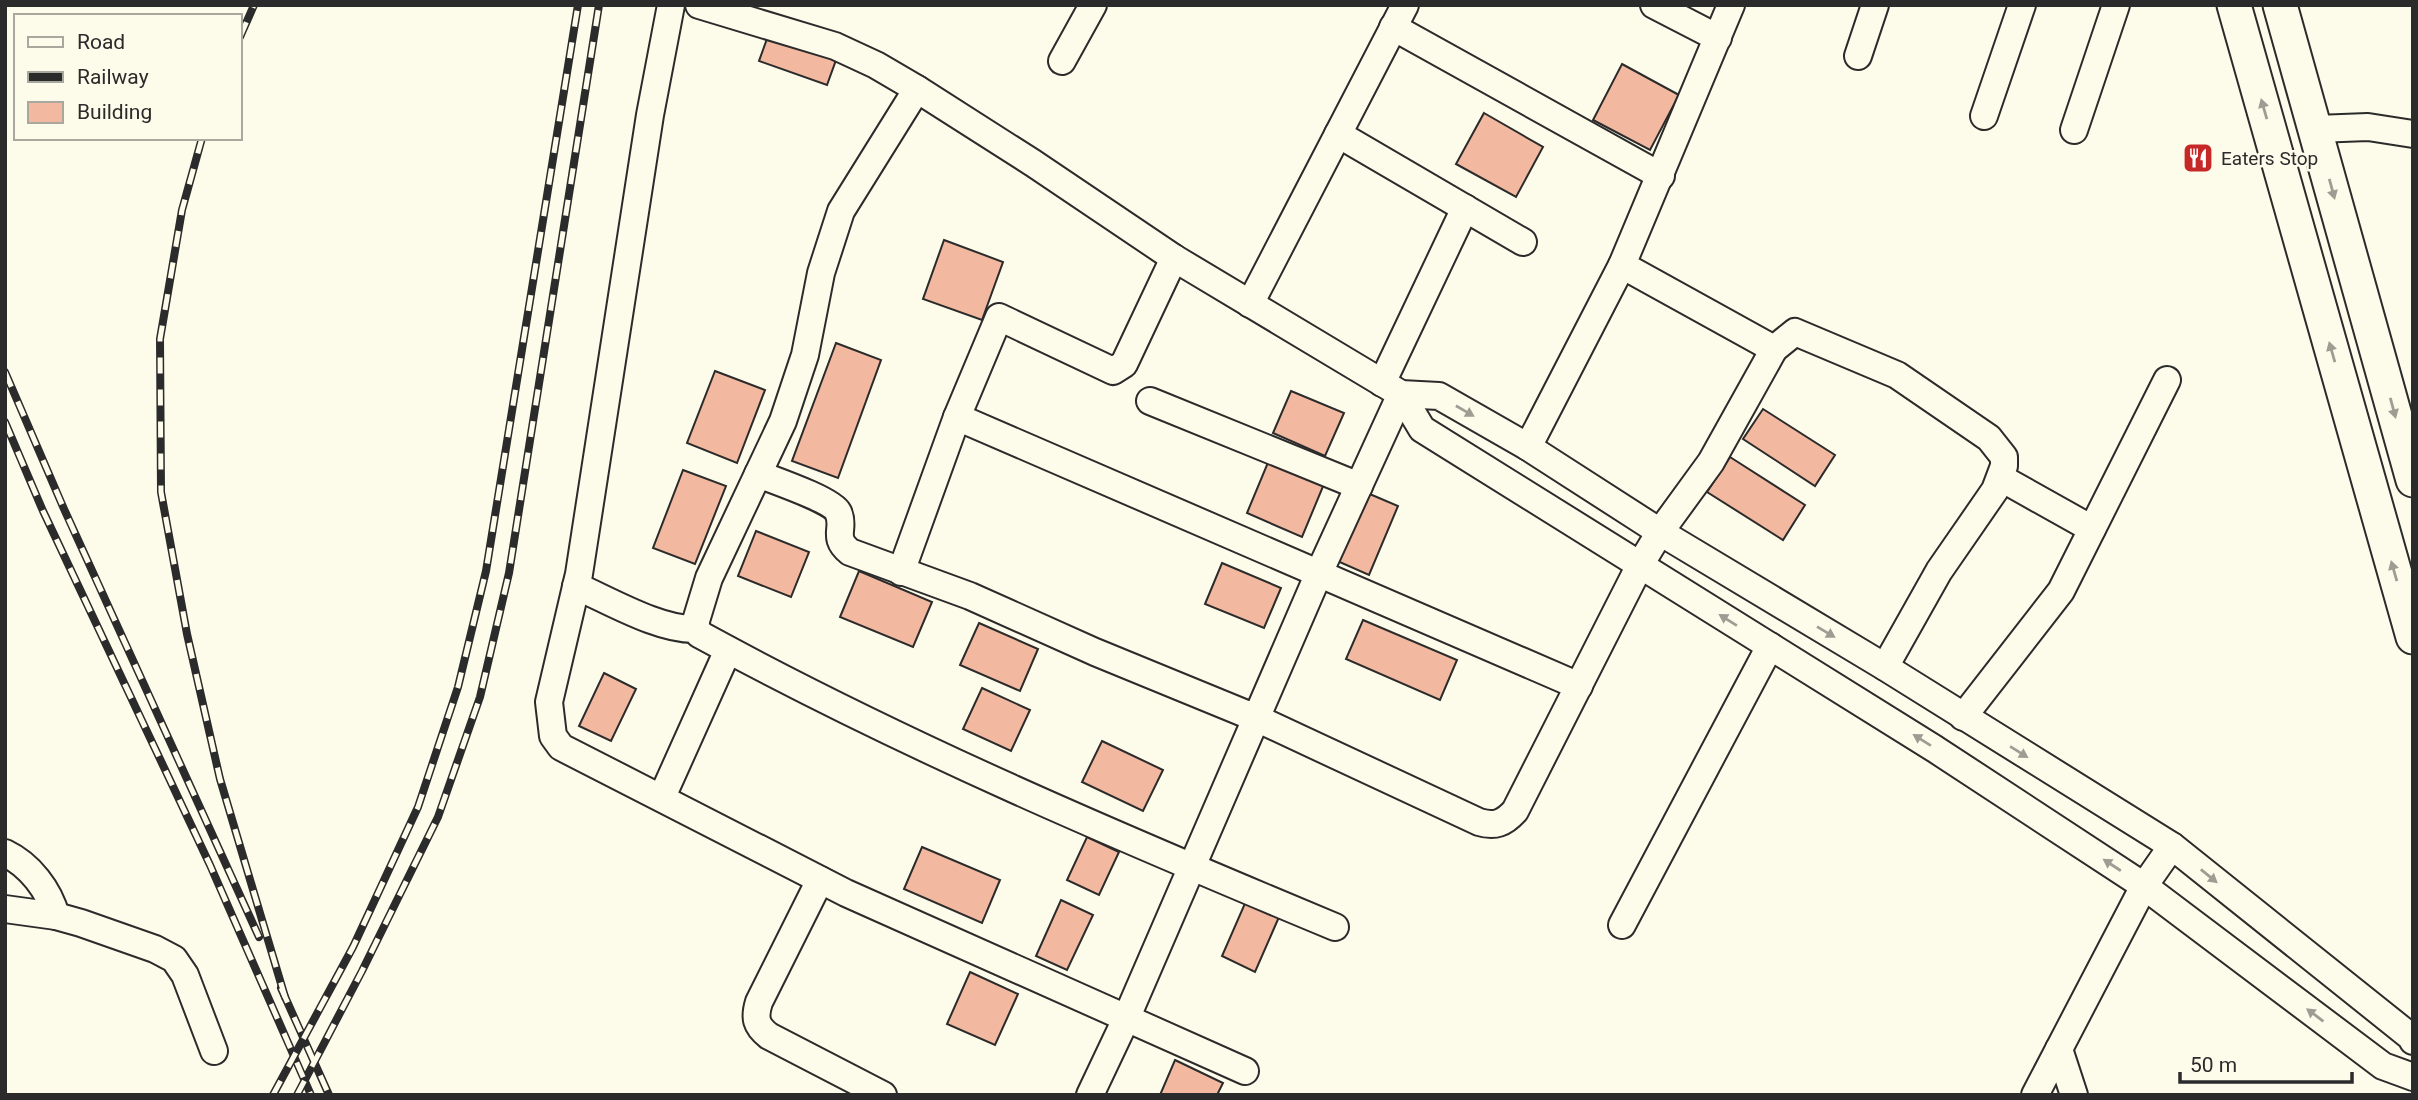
<svg xmlns="http://www.w3.org/2000/svg" width="2418" height="1100" viewBox="0 0 2418 1100" font-family="Roboto,sans-serif">
  <style>
    .building { fill: #f2b8a0; stroke: #2b2b2b; stroke-width: 2 }
    .lines { fill: none; stroke-linecap: round; stroke-linejoin: round }
    .minor-casing { stroke: #2b2b2b; stroke-width: 30 }
    .major-casing { stroke: #2b2b2b; stroke-width: 37 }
    .minor { stroke: #fdfbea; stroke-width: 26 }
    .major { stroke: #fdfbea; stroke-width: 33 }
    .rail-casing { stroke: #2b2b2b; stroke-width: 8 }
    .rail { stroke: #fdfbea; stroke-width: 5; stroke-dasharray: 16; stroke-linecap: butt }
    .oneway { fill: #9e9d94 }
    .labels { text-anchor: middle; stroke-width: 5; stroke-linejoin: round; paint-order: stroke }
    .poi-label { font-size: 19px; fill: #2b2b2b; stroke: #fdfbea; text-anchor: start }
  </style>
  <rect width="100%" height="100%" fill="#fdfbea"/>
  <g class="building">
    <polygon points="768,36 836,60 827,85 759,61"/>
    <polygon points="1622,64 1679,95 1650,150 1593,120"/>
    <polygon points="1484,113 1543,147 1516,197 1456,164"/>
    <polygon points="944,240 1003,262 982,320 923,299"/>
    <polygon points="836,343 881,360 838,478 792,461"/>
    <polygon points="715,371 765,390 737,463 687,443"/>
    <polygon points="1291,391 1344,413 1325,456 1273,433"/>
    <polygon points="1763,409 1835,455 1815,486 1743,439"/>
    <polygon points="1730,457 1805,505 1783,540 1707,492"/>
    <polygon points="1269,460 1324,484 1302,537 1247,513"/>
    <polygon points="683,470 726,486 695,564 653,548"/>
    <polygon points="1365,492 1398,506 1369,575 1335,560"/>
    <polygon points="756,531 809,552 791,597 738,576"/>
    <polygon points="1222,563 1281,588 1264,628 1205,604"/>
    <polygon points="859,571 932,602 913,647 840,617"/>
    <polygon points="1363,620 1457,660 1440,700 1346,659"/>
    <polygon points="979,623 1038,649 1020,691 960,665"/>
    <polygon points="604,673 636,689 611,741 579,726"/>
    <polygon points="982,688 1030,710 1011,751 963,729"/>
    <polygon points="1102,741 1163,770 1143,811 1082,782"/>
    <polygon points="1087,837 1119,852 1099,895 1067,880"/>
    <polygon points="922,847 1000,880 982,923 904,889"/>
    <polygon points="1061,900 1093,915 1067,970 1036,956"/>
    <polygon points="1246,901 1279,917 1255,972 1222,956"/>
    <polygon points="970,972 1018,994 995,1045 947,1024"/>
    <polygon points="1175,1060 1223,1083 1217,1095 1160,1095"/>
  </g>
  <g class="lines">
    <g class="minor-casing">
      <g id="minor">
        <polyline points="671,5 650,115 579,574 549,702 553,736 561,747 846,893 1245,1071"/>
        <polyline points="699,5 835,46 876,65 917,89 1033,163 1174,258 1401,394 1439,396 1528,447 1660,532 1885,667 2172,846 2411,1037 2413,1041"/>
        <polyline points="1654,5 1718,38"/>
        <polyline points="1731,5 1622,265 1774,349 1795,332 1897,375 1989,438 2004,457 2004,466 1995,490 1939,571 1885,667"/>
        <polyline points="1393,27 1661,176"/>
        <polyline points="1858,56 1875,5"/>
        <polyline points="1062,61 1093,5"/>
        <path d="M 917,89 L 841,211 L 821,273 L 805,355 L 783,421 L 709,578 L 695,624 L 699,634 C 904,746 1119,837 1335,927"/>
        <polyline points="1984,116 2022,5"/>
        <polyline points="2316,129 2368,127 2413,134"/>
        <polyline points="2074,130 2116,5"/>
        <polyline points="1338,134 1523,242"/>
        <polyline points="1250,304 1405,5"/>
        <polyline points="1382,383 1465,208"/>
        <polyline points="1401,394 1422,429 1935,749 2144,886 2383,1066 2413,1077"/>
        <polyline points="1150,401 1359,486"/>
        <polyline points="957,417 1579,686"/>
        <polyline points="1528,447 1622,265"/>
        <path d="M 758,474 C 773,480 832,500 838,512 C 846,528 831,537 850,552 L 970,596 L 1095,652 L 1256,718 L 1479,822 C 1495,827 1504,823 1515,811 L 1640,565 L 1660,532 L 1711,462 L 1774,349"/>
        <polyline points="2001,478 2092,529"/>
        <polyline points="901,572 957,417 999,317 1113,371 1124,364 1174,258"/>
        <path d="M 576,586 C 610,601 661,631 697,629"/>
        <polyline points="1963,717 2061,591 2167,380"/>
        <polyline points="662,797 728,650"/>
        <path d="M 5,853 C 30,865 49,890 56,916"/>
        <path d="M 820,880 L 759,1002 C 754,1018 756,1026 769,1036 L 883,1095"/>
        <polyline points="5,909 56,916 81,923 155,949 174,959 185,975 214,1051"/>
        <polyline points="1622,925 1770,646"/>
        <polyline points="2059,1049 2074,1095"/>
        <polyline points="1090,1095 1126,1019 1319,573 1401,394"/>
        <polyline points="2035,1095 2144,886 2172,846"/>
      </g>
    </g>
    <g class="major-casing">
      <g id="major">
        <polyline points="2234,5 2413,637"/>
        <polyline points="2280,5 2413,480"/>
      </g>
    </g>
    <use href="#minor" class="minor"/>
    <use href="#major" class="major"/>
    <g class="rail-casing">
      <g id="rail">
        <polyline points="240,37 254,5"/>
        <polyline points="202,138 182,210 160,339 161,492 187,634 220,779 285,997"/>
        <polyline points="5,372 64,509 259,937"/>
        <polyline points="5,422 43,511 210,865 311,1095"/>
        <polyline points="281,988 329,1095"/>
        <polyline points="273,1095 353,947 418,807 458,687 486,571 578,5"/>
        <polyline points="297,1095 362,971 438,817 480,697 509,573 599,5"/>
      </g>
    </g>
    <use href="#rail" class="rail"/>
  </g>
  <defs><path id="oneway-solid" d="M-6-.8H1V-3.2L6.5 0L1 3.2V.8H-6Z" transform="scale(1.75)"/></defs>
  <g class="oneway">
    <use href="#oneway-solid" transform="translate(2264 109) rotate(-106)"/>
    <use href="#oneway-solid" transform="translate(2332 189) rotate(75)"/>
    <use href="#oneway-solid" transform="translate(2332 352) rotate(-106)"/>
    <use href="#oneway-solid" transform="translate(2393 408) rotate(75)"/>
    <use href="#oneway-solid" transform="translate(1465 411) rotate(30)"/>
    <use href="#oneway-solid" transform="translate(2394 571) rotate(-106)"/>
    <use href="#oneway-solid" transform="translate(1728 620) rotate(-148)"/>
    <use href="#oneway-solid" transform="translate(1826 632) rotate(31)"/>
    <use href="#oneway-solid" transform="translate(1922 740) rotate(-148)"/>
    <use href="#oneway-solid" transform="translate(2019 752) rotate(32)"/>
    <use href="#oneway-solid" transform="translate(2112 865) rotate(-147)"/>
    <use href="#oneway-solid" transform="translate(2209 876) rotate(39)"/>
    <use href="#oneway-solid" transform="translate(2315 1015) rotate(-143)"/>
  </g>
  <defs>
    <g id="restaurant-square" transform="scale(1.575)"><rect x="-9" y="-9" width="18" height="18" rx="4" fill="#c62828" stroke="#fdfbea"/><path d="M-5-6h1v4h1v-4h1v4h1v-4h1v5L-1.5 .5V6h-2V.5L-5-1ZM5-6V6H3V1.5H1.5Q1.5-4 5-6Z" fill="#fff"/></g>
  </defs>
  <g fill-rule="evenodd">
    <use href="#restaurant-square" x="2198" y="158"/>
  </g>
  <g class="labels">
    <g class="poi-label">
      <text x="2221" y="165">Eaters Stop</text>
    </g>
  </g>
  <rect width="2418" height="1100" fill="none" stroke="#2b2b2b" stroke-width="14"/>
  <rect x="14" y="14" width="228" height="126" fill="#fdfbea" stroke="#a9a89e" stroke-width="2"/>
  <rect x="28" y="37" width="35" height="10" fill="#fdfbea" stroke="#a9a89e" stroke-width="2"/>
  <text x="77" y="49" font-size="21" fill="#2b2b2b">Road</text>
  <rect x="28" y="72" width="35" height="10" fill="#2b2b2b" stroke="#a9a89e" stroke-width="2"/>
  <text x="77" y="84" font-size="21" fill="#2b2b2b">Railway</text>
  <rect x="28" y="102" width="35" height="21" fill="#f2b8a0" stroke="#a9a89e" stroke-width="2"/>
  <text x="77" y="119" font-size="21" fill="#2b2b2b">Building</text>
  <path d="M2180 1072v10h172v-10" fill="none" stroke="#2b2b2b" stroke-width="3.5"/>
  <text x="2190" y="1072" font-size="21" fill="#2b2b2b" stroke="#fdfbea" stroke-width="5" paint-order="stroke">50 m</text>
</svg>
